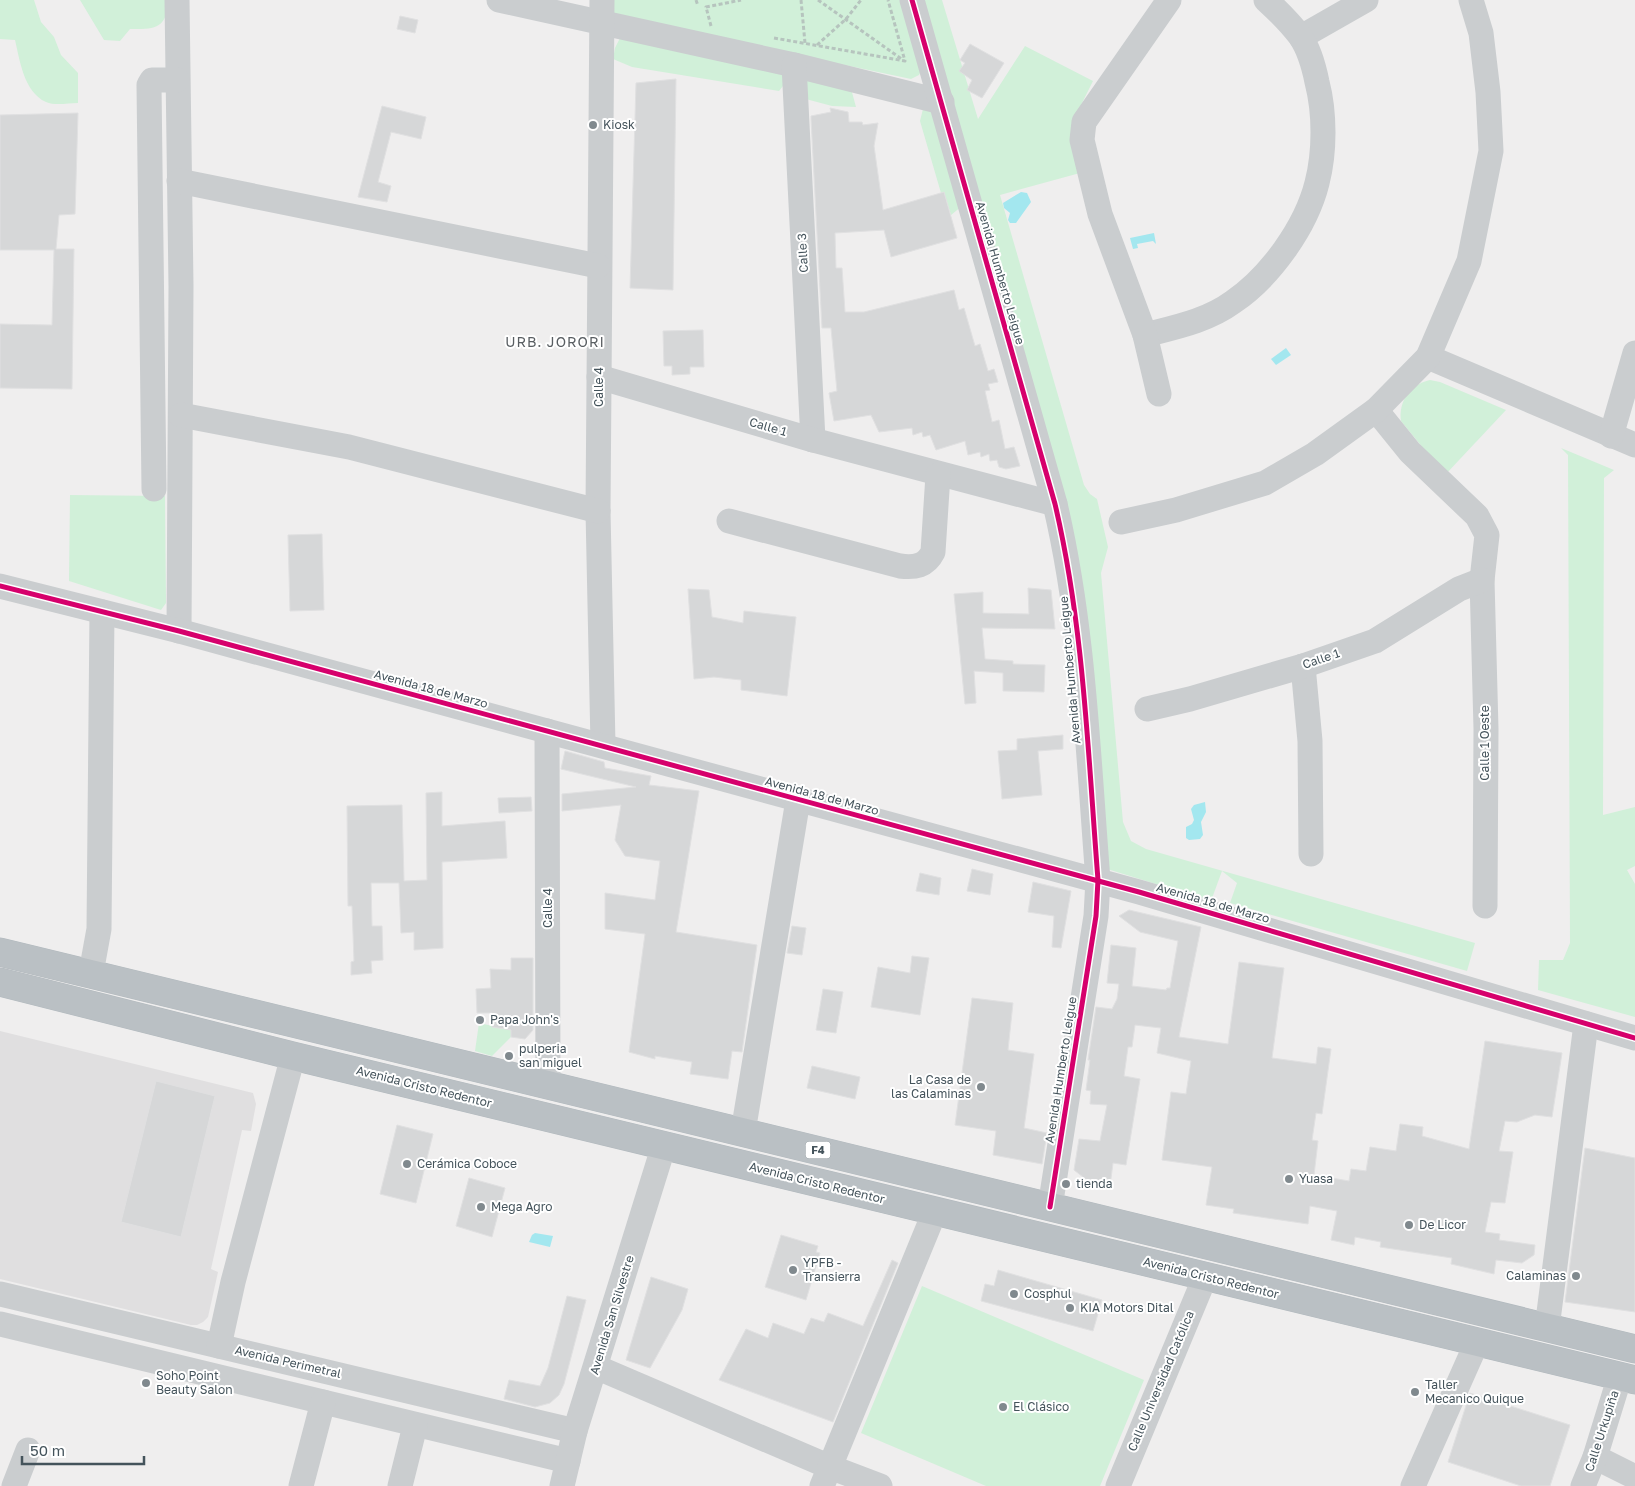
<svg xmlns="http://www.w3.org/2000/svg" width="1635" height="1486" viewBox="0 0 1635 1486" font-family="'Golos Text',sans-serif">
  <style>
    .education { fill: #e0dfe0 }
    .green { fill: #d1f0d9 }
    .water { fill: #a3e7ef }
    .building { fill: #d6d7d8; stroke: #e0e0e1 }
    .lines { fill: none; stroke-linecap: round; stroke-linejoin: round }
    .highway-casing { stroke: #b2b9be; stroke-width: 29 }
    .path { stroke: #b6c4be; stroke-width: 3; stroke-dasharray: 4 2.5; stroke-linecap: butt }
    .minor { stroke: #cacdcf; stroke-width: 25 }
    .highway { stroke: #bac0c4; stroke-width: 28 }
    .cycleway-casing { stroke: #fff; stroke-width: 8 }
    .cycleway { stroke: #d6006c; stroke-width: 5 }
    .poi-dot { fill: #80898e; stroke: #fff; stroke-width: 2 }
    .labels { text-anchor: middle; stroke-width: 4; stroke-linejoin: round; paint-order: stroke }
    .shield { fill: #fff; stroke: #7c878c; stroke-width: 1 }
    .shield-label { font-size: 11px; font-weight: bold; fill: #44535b }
    .poi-label { font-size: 12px; fill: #44535b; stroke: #fff; text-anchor: start }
    .street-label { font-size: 12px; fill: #44535b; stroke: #fff }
    .neighbourhood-label { font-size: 14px; letter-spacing: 1px; fill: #595e62; stroke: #fff }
  </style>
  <rect width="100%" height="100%" fill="#efeeee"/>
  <polygon class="education" points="0,1031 253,1093 256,1104 251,1131 242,1130 211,1269 218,1272 208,1317 203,1322 197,1325 191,1325 0,1279"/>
  <g class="green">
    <path d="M 0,0 L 34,0 L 41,22 L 54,37 L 61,55 L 78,73 L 78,103 C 68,103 55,106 46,102 C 24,92 20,61 15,40 L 0,39 Z"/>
    <path d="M 80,0 L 168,0 C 167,30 154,29 130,29 L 120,41 L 104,40 Z"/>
    <polygon points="613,0 942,0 978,119 1025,46 1093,81 1077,113 1080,173 1000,195 1084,485 1090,494 1097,499 1108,547 1101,573 1123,822 1131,841 1146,849 1475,943 1467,971 1230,903 1237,883 1222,871 1211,901 1104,868 1082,586 922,69 919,75 911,79 614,16"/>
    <polygon points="620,38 784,71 783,86 779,91 632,67 613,59 615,48"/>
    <polygon points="808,77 850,85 856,107 832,106 802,98"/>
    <polygon points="924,105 937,115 962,206 951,215 944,192 941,193 920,121"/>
    <path d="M 1430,380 L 1440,382 L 1506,410 L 1445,475 L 1401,421 C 1398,402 1410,384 1430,380 Z"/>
    <polygon points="1561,448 1614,470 1604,478 1603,815 1635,807 1635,866 1627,870 1635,884 1635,1017 1538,990 1539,960 1563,960 1570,943 1568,455"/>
    <polygon points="70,495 165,496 166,603 161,610 69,581"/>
    <polygon points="479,1023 511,1030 511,1037 492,1056 475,1051"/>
    <polygon points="922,1286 1144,1380 1100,1486 986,1486 861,1433"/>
  </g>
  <g class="water">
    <polygon points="1021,192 1027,193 1031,202 1016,223 1010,223 1008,220 1010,213 1004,208 1003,203"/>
    <polygon points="1154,233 1156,244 1153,241 1137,244 1138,248 1133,249 1130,238"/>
    <polygon points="1286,348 1291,355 1276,365 1271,359"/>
    <polygon points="1205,802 1206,812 1201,822 1203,835 1200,839 1189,840 1186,838 1186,827 1192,824 1194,820 1191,809 1194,805"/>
    <polygon points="535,1233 553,1236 550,1247 529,1242 532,1235"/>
  </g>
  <g class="building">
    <polygon points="400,16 418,20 415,33 397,29"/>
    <polygon points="970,44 1004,63 982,98 967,90 972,80 959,71 965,63 960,60"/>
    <polygon points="676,79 673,290 630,288 636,83"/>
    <polygon points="382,106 426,117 421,139 391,132 378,182 391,186 387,202 358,197"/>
    <polygon points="830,108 848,112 849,122 862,122 863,125 878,123 874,146 883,210 944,192 957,238 891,257 884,230 835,233 836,268 842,268 845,312 864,312 954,290 959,310 964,308 975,346 980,344 988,371 994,369 998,382 988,384 990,390 985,391 992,422 999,420 1005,449 1014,447 1020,466 1006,469 999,467 997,460 990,461 989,454 981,457 980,452 968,455 965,441 936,450 930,435 923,437 922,432 913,435 912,428 879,432 871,415 834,421 829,393 837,391 831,328 822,328 811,119 811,116 831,112"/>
    <polygon points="78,113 75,214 59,215 56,249 74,249 72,389 0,388 0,324 52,325 54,250 0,250 0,115"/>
    <polygon points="703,330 704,367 690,367 690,374 672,375 672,366 664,366 663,331"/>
    <polygon points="322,534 324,610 290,611 288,535"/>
    <polygon points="1028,588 1051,590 1055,629 982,628 985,659 1013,661 1013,664 1045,665 1044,692 1003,691 1003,673 974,671 976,703 965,704 954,594 983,592 983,613 1029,614"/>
    <polygon points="688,589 709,590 712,617 743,623 744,611 796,617 787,696 741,690 741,680 714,677 694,679"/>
    <polygon points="1063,735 1063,749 1038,751 1042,795 1002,799 998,751 1017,750 1017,739"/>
    <polygon points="565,751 604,762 605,768 651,776 649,785 699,791 676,932 757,945 742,1052 732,1051 728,1079 690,1074 692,1062 655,1056 655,1059 629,1052 645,934 605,929 605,893 655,900 660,861 625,856 615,840 621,805 562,811 562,794 636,787 561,769"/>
    <polygon points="442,792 442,826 505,821 507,858 442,862 443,948 414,950 414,932 401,933 399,883 371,883 372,926 382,926 383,960 371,961 372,973 351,975 351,962 354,961 352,906 348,906 347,806 402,805 404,881 427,880 426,793"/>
    <polygon points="531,797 532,811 499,813 498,798"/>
    <polygon points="972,869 993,874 990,895 967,891"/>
    <polygon points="920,873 941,878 939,895 916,891"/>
    <polygon points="1033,882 1071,891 1061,948 1052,947 1054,916 1028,912"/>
    <polygon points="1129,910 1201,927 1179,1037 1228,1044 1239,962 1284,968 1272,1058 1316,1064 1318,1047 1331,1049 1322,1114 1316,1113 1312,1140 1318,1141 1314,1175 1349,1181 1351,1169 1366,1171 1370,1147 1396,1151 1400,1124 1423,1127 1422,1136 1469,1149 1485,1041 1562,1053 1552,1117 1535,1115 1517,1122 1505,1121 1499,1151 1513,1152 1505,1203 1491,1202 1485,1232 1500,1234 1499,1240 1535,1245 1534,1255 1522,1263 1496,1260 1494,1274 1451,1264 1452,1258 1380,1247 1381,1242 1355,1237 1354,1245 1331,1240 1337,1211 1310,1206 1308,1224 1233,1213 1234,1209 1206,1205 1212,1167 1162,1160 1171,1092 1186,1094 1191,1061 1157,1053 1161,1028 1135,1025 1132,1047 1128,1047 1124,1076 1140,1079 1126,1165 1113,1163 1110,1186 1088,1181 1074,1170 1079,1139 1100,1141 1107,1105 1090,1104 1091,1091 1086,1090 1090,1060 1088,1060 1096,1007 1112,1009 1117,999 1119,984 1107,983 1111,945 1136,948 1132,986 1166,990 1167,988 1170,988 1178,941 1140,932 1119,916"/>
    <polygon points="792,926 806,928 802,955 787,953"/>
    <polygon points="912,956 929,958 920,1015 871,1007 878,967 910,973"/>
    <polygon points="511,958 533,958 533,1030 525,1039 511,1037 511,1030 492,1027 492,1013 477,1013 476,989 491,988 490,969 511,970"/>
    <polygon points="823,989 843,992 836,1033 816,1030"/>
    <polygon points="972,998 1013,1003 1008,1050 1034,1054 1024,1128 1047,1133 1042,1164 993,1155 996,1131 955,1125"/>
    <polygon points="812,1066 860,1077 855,1099 807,1088"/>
    <polygon points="156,1081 215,1096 181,1237 121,1222"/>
    <polygon points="397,1125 433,1134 416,1203 380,1194"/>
    <polygon points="1585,1148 1635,1158 1635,1312 1565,1302"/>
    <polygon points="469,1178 505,1188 492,1237 456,1226"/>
    <polygon points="781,1235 818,1246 816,1252 820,1253 806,1300 765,1287"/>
    <polygon points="892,1260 898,1263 833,1422 719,1380 746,1329 768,1338 773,1323 804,1334 811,1318 824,1322 828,1313 863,1326"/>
    <polygon points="998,1270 1102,1300 1093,1331 981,1301 985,1284 994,1286"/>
    <polygon points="651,1277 688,1289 682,1310 650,1368 626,1360"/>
    <polygon points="567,1296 586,1300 564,1384 559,1395 550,1403 535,1407 504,1399 509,1380 540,1386 548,1368"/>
    <polygon points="1470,1393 1570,1425 1550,1486 1521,1486 1448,1462"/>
  </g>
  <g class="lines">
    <g class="highway-casing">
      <g id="highway">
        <polyline points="0,952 1635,1349"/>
        <polyline points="0,982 293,1056 1635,1380"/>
      </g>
    </g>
    <g class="path">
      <polyline points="696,0 698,6"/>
      <polyline points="801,0 805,43"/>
      <polyline points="818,0 903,60"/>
      <polyline points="711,26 706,7 741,0"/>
      <polyline points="774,38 905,61 888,0"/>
      <polyline points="817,45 846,19 861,0"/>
    </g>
    <g class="minor">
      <polyline points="177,0 181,286 179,631"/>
      <polyline points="499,0 794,65 942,102"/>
      <polyline points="602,0 598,511 603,745"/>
      <path d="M 912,0 L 1055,504 C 1084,627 1088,755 1098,880 L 1096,916 L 1050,1207"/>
      <polyline points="1301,37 1366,0"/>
      <polyline points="794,65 813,440"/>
      <polyline points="179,181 598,266"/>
      <path d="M 1145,335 C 1176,327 1207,321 1233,302 C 1270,277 1306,227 1317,183 C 1325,152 1325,113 1317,82 C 1314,67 1309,49 1300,36 C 1290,23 1278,11 1266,0"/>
      <polyline points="1428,357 1635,445"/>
      <polyline points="599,377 813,440 1055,504"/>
      <polyline points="1159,394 1145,335 1100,214 1082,140 1084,122 1169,0"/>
      <polyline points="1376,410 1410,452 1477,516 1487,535 1482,580 1486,729 1485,906"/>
      <polyline points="181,415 349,447 598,511"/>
      <polyline points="1611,436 1635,353"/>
      <polyline points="154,489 149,85 152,80 177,80"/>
      <path d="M 729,521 L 900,566 C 915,568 926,566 933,552 L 938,475"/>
      <polyline points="1121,522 1176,510 1265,483 1315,454 1376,410 1428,357 1469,261 1491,151 1488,92 1481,33 1471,0"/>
      <polyline points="0,586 179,631 1139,892 1635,1038"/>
      <polyline points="1303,666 1310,741 1311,854"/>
      <polyline points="1147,709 1190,699 1303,666 1375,641 1459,589 1482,580"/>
      <polyline points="547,731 548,1084"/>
      <polyline points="91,973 99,929 102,612"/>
      <polyline points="743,1132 798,800"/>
      <polyline points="0,1294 575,1431"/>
      <polyline points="0,1324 568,1461"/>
      <polyline points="1547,1328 1586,1024"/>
      <polyline points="219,1346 233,1282 293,1056"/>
      <polyline points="596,1367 830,1467 880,1486"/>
      <polyline points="1595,1457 1635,1477"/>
      <polyline points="14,1486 28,1450"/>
      <polyline points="301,1486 323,1402"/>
      <polyline points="400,1486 415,1426"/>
      <polyline points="562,1486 575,1431 664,1145"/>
      <polyline points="822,1486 935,1211"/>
      <polyline points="1118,1486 1205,1277"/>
      <polyline points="1413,1486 1477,1342"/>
      <polyline points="1583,1486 1595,1457 1620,1376"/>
    </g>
    <use href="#highway" class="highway"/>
    <g class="cycleway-casing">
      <g id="cycleway">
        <path d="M 912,0 L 1055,504 C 1084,627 1088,755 1098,880 L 1096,916 L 1050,1207"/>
        <polyline points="0,586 179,631 1139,892 1635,1038"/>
      </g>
    </g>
    <use href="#cycleway" class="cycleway"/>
  </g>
  <g class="poi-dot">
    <circle cx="593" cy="125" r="5"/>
    <circle cx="480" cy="1020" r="5"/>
    <circle cx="509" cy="1056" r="5"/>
    <circle cx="981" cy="1087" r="5"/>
    <circle cx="407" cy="1164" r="5"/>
    <circle cx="1289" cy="1179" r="5"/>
    <circle cx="1066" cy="1184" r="5"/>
    <circle cx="481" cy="1207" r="5"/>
    <circle cx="1409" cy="1225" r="5"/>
    <circle cx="793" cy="1270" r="5"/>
    <circle cx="1576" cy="1276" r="5"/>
    <circle cx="1014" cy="1294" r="5"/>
    <circle cx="1070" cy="1308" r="5"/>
    <circle cx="146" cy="1383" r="5"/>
    <circle cx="1415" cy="1392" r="5"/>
    <circle cx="1003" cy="1407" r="5"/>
  </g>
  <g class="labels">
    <rect class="shield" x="805.5" y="1141.5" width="25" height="17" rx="4"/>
    <g class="shield-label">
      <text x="818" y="1154">F4</text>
    </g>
    <g class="poi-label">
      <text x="603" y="129">Kiosk</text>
      <text x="490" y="1024">Papa John's</text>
      <text x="519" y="1053">pulperia<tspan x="519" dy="14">san miguel</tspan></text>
      <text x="971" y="1084" text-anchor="end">La Casa de<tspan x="971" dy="14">las Calaminas</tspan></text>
      <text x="417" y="1168">Cerámica Coboce</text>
      <text x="1299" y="1183">Yuasa</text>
      <text x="1076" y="1188">tienda</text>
      <text x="491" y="1211">Mega Agro</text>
      <text x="1419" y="1229">De Licor</text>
      <text x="803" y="1267">YPFB -<tspan x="803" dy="14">Transierra</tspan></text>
      <text x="1566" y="1280" text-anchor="end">Calaminas</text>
      <text x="1024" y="1298">Cosphul</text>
      <text x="1080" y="1312">KIA Motors Dital</text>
      <text x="156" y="1380">Soho Point<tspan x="156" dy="14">Beauty Salon</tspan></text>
      <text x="1425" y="1389">Taller<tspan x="1425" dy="14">Mecanico Quique</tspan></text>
      <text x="1013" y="1411">El Clásico</text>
    </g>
    <g class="street-label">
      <text transform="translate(803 253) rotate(-93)" y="4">Calle 3</text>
      <text transform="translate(1000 273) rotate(74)" y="4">Avenida Humberto Leigue</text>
      <text transform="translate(599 387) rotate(-90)" y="4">Calle 4</text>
      <text transform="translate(768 427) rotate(16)" y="4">Calle 1</text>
      <text transform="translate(1321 659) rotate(-19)" y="4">Calle 1</text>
      <text transform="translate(1070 670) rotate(-95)" y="4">Avenida Humberto Leigue</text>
      <text transform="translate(431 689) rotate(15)" y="4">Avenida 18 de Marzo</text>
      <text transform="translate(1485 743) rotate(-90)" y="4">Calle 1 Oeste</text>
      <text transform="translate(822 796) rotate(15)" y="4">Avenida 18 de Marzo</text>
      <text transform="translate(1213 903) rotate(16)" y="4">Avenida 18 de Marzo</text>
      <text transform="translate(548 908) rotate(-90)" y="4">Calle 4</text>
      <text transform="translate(1061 1070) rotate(-81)" y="4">Avenida Humberto Leigue</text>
      <text transform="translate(424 1087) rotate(14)" y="4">Avenida Cristo Redentor</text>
      <text transform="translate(817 1183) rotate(14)" y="4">Avenida Cristo Redentor</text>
      <text transform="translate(1211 1278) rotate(14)" y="4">Avenida Cristo Redentor</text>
      <text transform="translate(612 1315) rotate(-73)" y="4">Avenida San Silvestre</text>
      <text transform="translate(288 1362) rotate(13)" y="4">Avenida Perimetral</text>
      <text transform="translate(1161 1381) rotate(-67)" y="4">Calle Universidad Católica</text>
      <text transform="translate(1602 1431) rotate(-72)" y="4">Calle Urkupiña</text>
    </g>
    <g class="neighbourhood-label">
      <text x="555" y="347">URB. JORORI</text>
    </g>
  </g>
  <path d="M22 1456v8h122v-8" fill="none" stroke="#44535b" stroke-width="2.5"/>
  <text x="30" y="1456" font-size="15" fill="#44535b" stroke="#ffffff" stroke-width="4" paint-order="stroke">50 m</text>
</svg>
